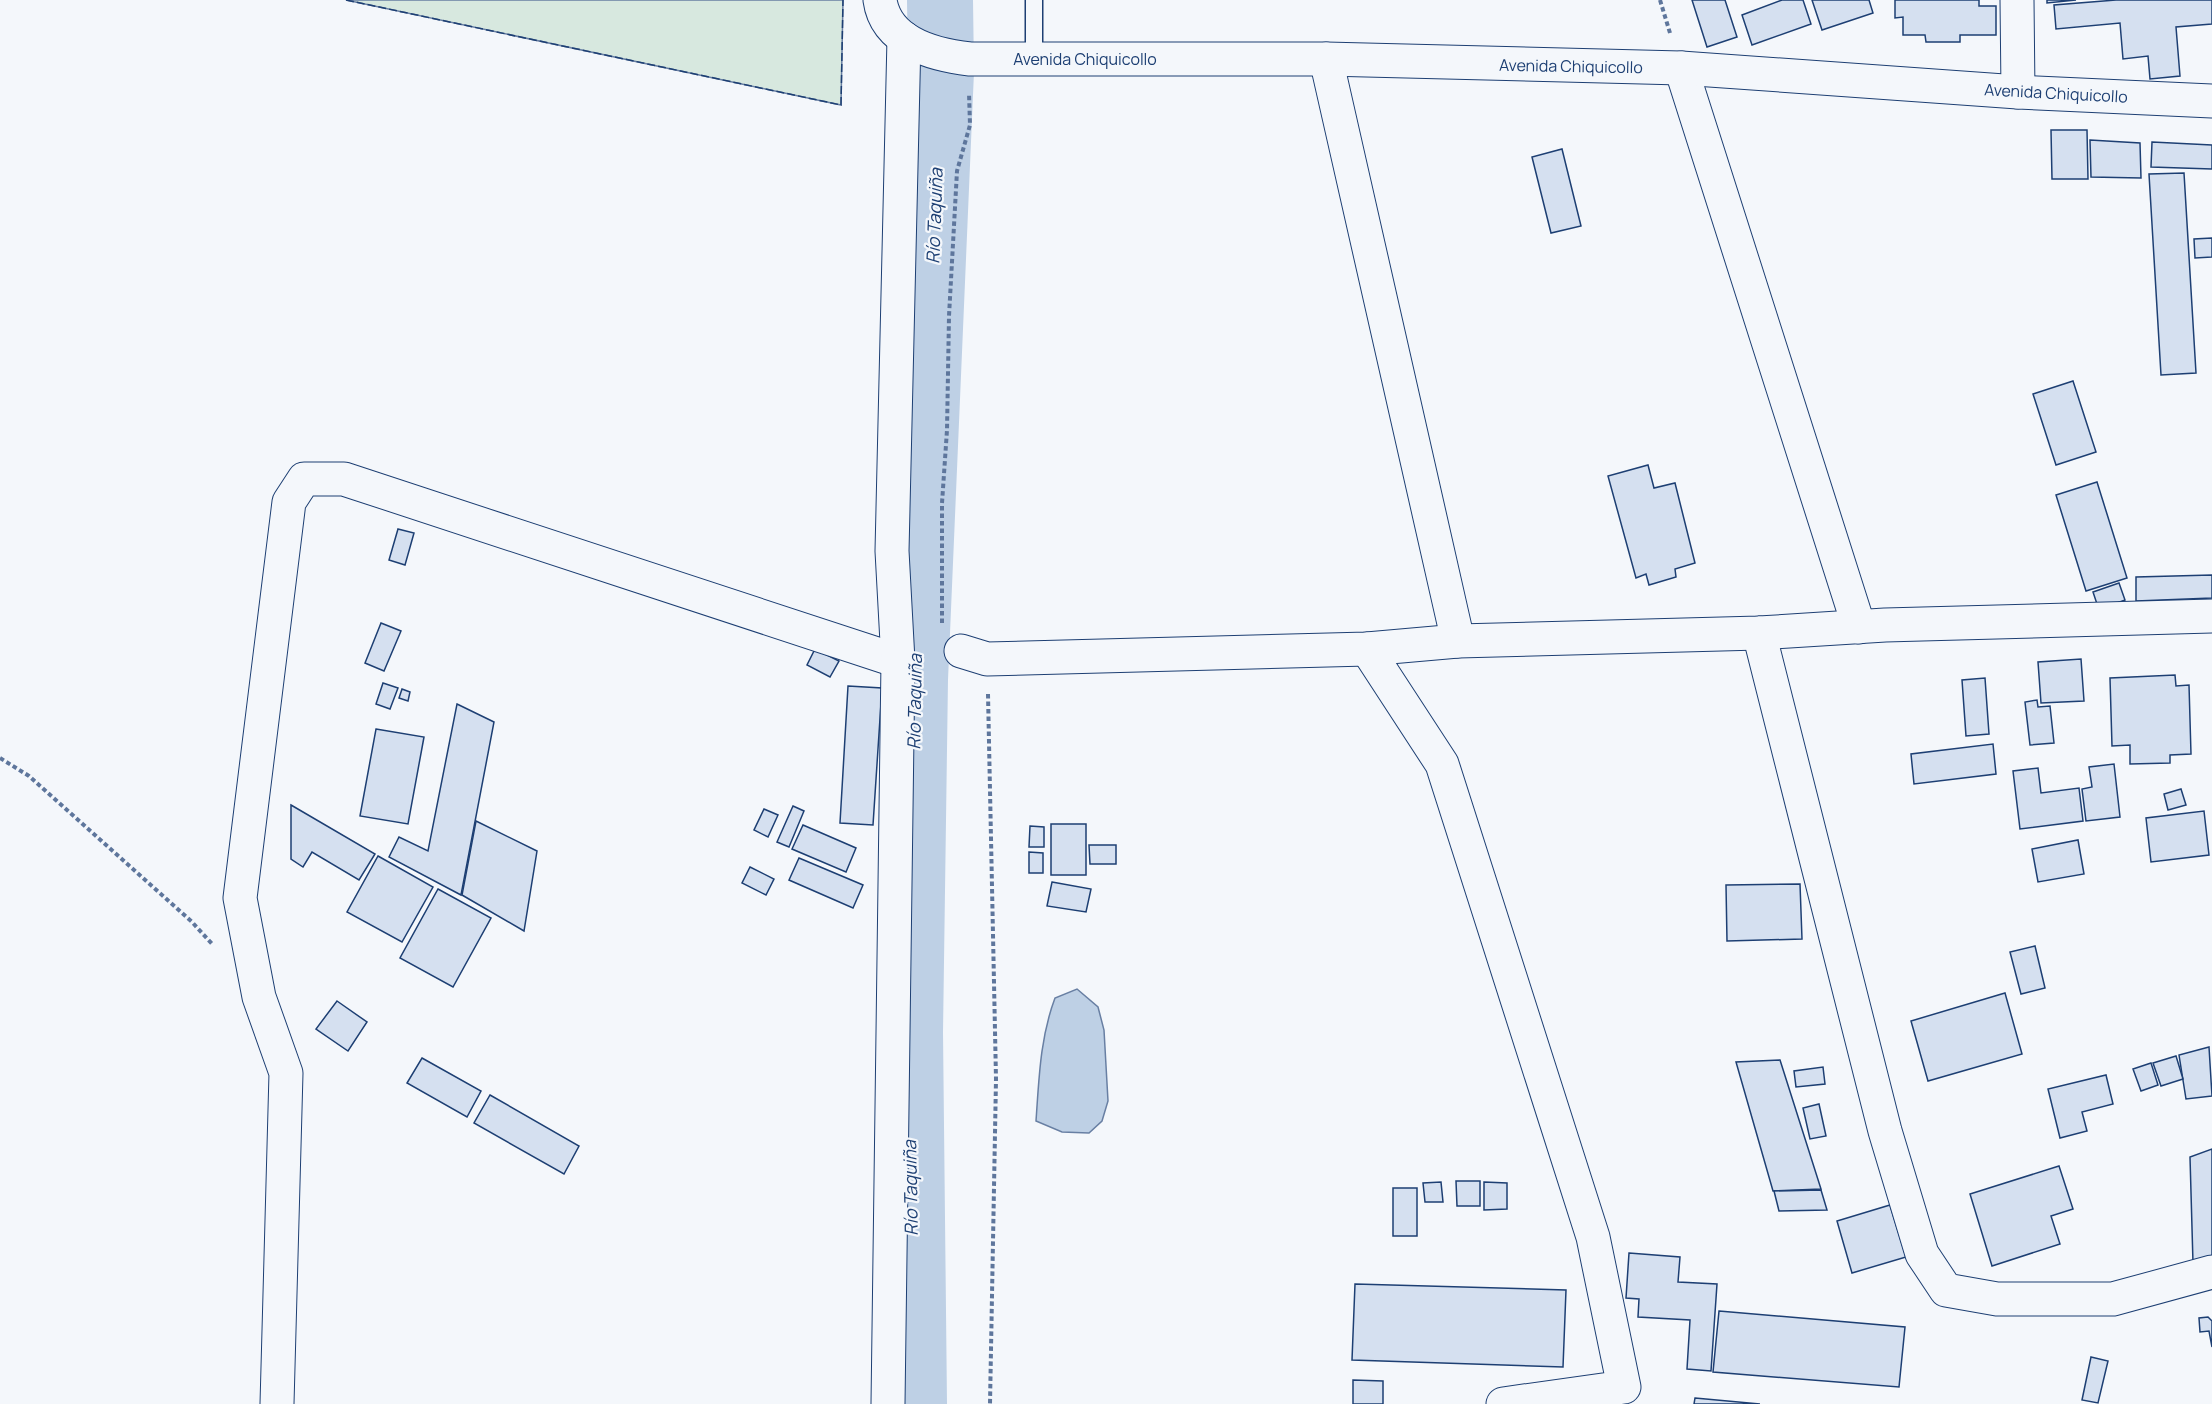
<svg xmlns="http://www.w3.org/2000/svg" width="2212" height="1404" viewBox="0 0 2212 1404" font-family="Manrope,sans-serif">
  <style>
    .green { fill: #d7e8df; stroke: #687fa3; stroke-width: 1.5 }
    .water { fill: #bed0e5; stroke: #687fa3; stroke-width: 1.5 }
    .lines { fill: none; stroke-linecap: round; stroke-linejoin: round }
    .river { stroke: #bed0e5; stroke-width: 66 }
    .building { fill: #d5e0f0; stroke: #1d3f73; stroke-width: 1.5 }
    .lane-casing { stroke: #1d3f73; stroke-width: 19 }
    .street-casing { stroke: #1d3f73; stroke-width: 35 }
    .secondary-casing { stroke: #1d3f73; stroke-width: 35 }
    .path { stroke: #5e769c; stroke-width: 4; stroke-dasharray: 4.5 3; stroke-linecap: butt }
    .lane { stroke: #f4f7fb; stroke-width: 16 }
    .street { stroke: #f4f7fb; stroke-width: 33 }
    .secondary { stroke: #f4f7fb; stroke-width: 33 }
    .fence { stroke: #1d3f73; stroke-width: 1.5; stroke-dasharray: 8 3; stroke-linecap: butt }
    .labels { text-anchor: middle; stroke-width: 4.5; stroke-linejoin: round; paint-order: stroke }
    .street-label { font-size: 16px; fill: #1d3f73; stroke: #f4f7fb }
    .water-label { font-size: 18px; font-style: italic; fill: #1d3f73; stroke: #f4f7fb }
  </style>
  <rect width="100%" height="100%" fill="#f4f7fb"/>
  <polygon class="green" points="346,0 843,0 841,105"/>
  <path class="water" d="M 1077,989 L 1098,1007 L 1104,1030 L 1108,1101 L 1102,1121 L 1089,1133 L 1062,1132 L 1036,1121 C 1039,1079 1040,1038 1055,998 Z"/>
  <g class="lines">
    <polyline class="river" points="914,1404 910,1032 915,679 941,71 940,0"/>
  </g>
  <g class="building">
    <polygon points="1692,0 1725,0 1737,37 1707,47"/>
    <polygon points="1782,0 1803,0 1811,24 1752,45 1742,15"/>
    <polygon points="1812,0 1869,0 1873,13 1822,30"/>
    <polygon points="1895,0 1979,0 1979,6 1996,6 1996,35 1960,35 1960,42 1926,42 1925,35 1903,35 1903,17 1895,18"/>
    <polygon points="2047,0 2076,0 2047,3"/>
    <polygon points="2116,0 2212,0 2212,24 2176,27 2180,76 2150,79 2148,56 2123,59 2120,23 2056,29 2054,5"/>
    <polygon points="2051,130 2087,130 2088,179 2052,179"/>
    <polygon points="2090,140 2140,143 2141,178 2091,177"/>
    <polygon points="2152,142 2212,145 2212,169 2151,167"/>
    <polygon points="1562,149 1581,226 1551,233 1532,157"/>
    <polygon points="2184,173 2196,373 2161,375 2149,174"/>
    <polygon points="2212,238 2212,257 2195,258 2194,239"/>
    <polygon points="2073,381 2096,452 2056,465 2033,394"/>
    <polygon points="1648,465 1654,488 1675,483 1695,563 1675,569 1676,577 1649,585 1646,574 1636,578 1608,476"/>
    <polygon points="2097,482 2127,578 2086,591 2056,495"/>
    <polygon points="398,529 414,533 405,565 389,560"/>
    <polygon points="2212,575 2212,598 2136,601 2136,577"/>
    <polygon points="2119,583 2125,600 2099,610 2093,592"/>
    <polygon points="381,623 401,631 384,671 365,663"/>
    <polygon points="815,649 839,661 830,677 807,665"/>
    <polygon points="2081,659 2084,701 2041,703 2038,662"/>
    <polygon points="2175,675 2176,686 2189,685 2191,754 2170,755 2170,763 2130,764 2130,745 2112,746 2110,678"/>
    <polygon points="1985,678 1989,734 1966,736 1962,680"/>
    <polygon points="383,683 398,688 390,709 376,704"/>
    <polygon points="848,686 882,688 873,825 840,823"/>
    <polygon points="402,689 410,692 408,701 399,698"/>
    <polygon points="2037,700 2038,707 2050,706 2054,743 2030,745 2025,702"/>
    <polygon points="457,704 494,722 461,895 389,857 399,837 428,851"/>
    <polygon points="376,729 424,737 408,824 360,816"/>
    <polygon points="1993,744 1996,774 1914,784 1911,754"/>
    <polygon points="2114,764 2120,817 2086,821 2082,789 2092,787 2089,767"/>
    <polygon points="2038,768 2041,793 2079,788 2083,821 2020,829 2013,771"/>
    <polygon points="2181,789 2186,805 2168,810 2164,794"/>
    <polygon points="291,805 375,854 359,880 312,852 303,867 291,859"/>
    <polygon points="793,806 804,811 789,847 777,842"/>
    <polygon points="764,809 778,815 768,837 754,830"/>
    <polygon points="2204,811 2209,855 2151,862 2146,818"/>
    <polygon points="476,821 537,851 524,931 462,895"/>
    <rect x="1051" y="824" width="35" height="51"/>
    <polygon points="803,825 856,848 846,872 792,849"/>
    <polygon points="1030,826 1044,827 1044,847 1029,847"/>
    <polygon points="2078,840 2084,874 2038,882 2032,849"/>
    <polygon points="1089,845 1116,845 1116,864 1090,864"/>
    <polygon points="1029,852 1043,853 1043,873 1029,873"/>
    <polygon points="378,856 433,887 402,942 347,912"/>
    <polygon points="799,858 863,885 853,908 789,880"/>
    <polygon points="750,867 774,879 766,895 742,883"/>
    <polygon points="1052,882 1091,889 1086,912 1047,906"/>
    <polygon points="1800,884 1802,939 1727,941 1726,885"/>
    <polygon points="438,889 491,918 453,987 400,958"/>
    <polygon points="2035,946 2045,988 2021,994 2010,952"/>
    <polygon points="2005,993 2022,1054 1928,1081 1911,1021"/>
    <polygon points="337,1001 367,1022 348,1051 316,1029"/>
    <polygon points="2209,1047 2212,1096 2186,1099 2179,1055"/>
    <polygon points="2176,1056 2183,1079 2161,1086 2153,1063"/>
    <polygon points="422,1058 481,1091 467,1117 407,1083"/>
    <polygon points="1780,1060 1821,1189 1773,1191 1736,1062"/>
    <polygon points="2151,1063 2158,1085 2141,1091 2133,1069"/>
    <polygon points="1823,1067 1825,1084 1796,1087 1794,1071"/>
    <polygon points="2106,1075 2113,1104 2082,1112 2087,1131 2060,1138 2048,1089"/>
    <polygon points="490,1095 579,1146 564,1174 474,1123"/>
    <polygon points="1819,1104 1826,1136 1810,1139 1803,1108"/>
    <polygon points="2212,1149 2212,1257 2193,1263 2190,1157"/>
    <polygon points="2059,1166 2073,1209 2051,1216 2060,1244 1992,1266 1970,1194"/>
    <polygon points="1456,1181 1480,1181 1480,1206 1457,1206"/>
    <polygon points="1441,1182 1443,1202 1425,1202 1423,1183"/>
    <polygon points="1484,1182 1507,1183 1507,1209 1484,1210"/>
    <rect x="1393" y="1188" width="24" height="48"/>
    <polygon points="1821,1190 1827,1210 1779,1211 1774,1191"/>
    <polygon points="1890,1205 1906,1257 1852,1273 1837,1221"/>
    <polygon points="1629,1253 1680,1257 1678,1282 1717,1284 1711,1371 1687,1369 1690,1320 1638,1317 1639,1299 1626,1298"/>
    <polygon points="1355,1284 1566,1290 1563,1367 1352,1360"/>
    <polygon points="1719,1311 1905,1327 1899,1387 1713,1372"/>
    <polygon points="2208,1317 2212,1321 2212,1347 2209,1331 2200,1332 2199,1318"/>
    <polygon points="2091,1357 2108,1361 2098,1403 2082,1400"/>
    <polygon points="1353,1380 1383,1381 1383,1404 1353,1404"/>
    <polygon points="1695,1398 1760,1404 1694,1404"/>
  </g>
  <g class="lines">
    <g class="lane-casing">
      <polyline id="lane" points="1034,58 1034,0"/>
    </g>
    <g class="street-casing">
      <g id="street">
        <polyline points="2017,0 2018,92"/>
        <polyline points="1326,59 1458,641"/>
        <polyline points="1681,68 1859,627"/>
        <polyline points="1759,633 1885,1131 1922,1254 1946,1290 1997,1299 2113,1299 2212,1272"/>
        <polyline points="1367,649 1442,764 1593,1237 1624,1387 1503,1404"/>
        <polyline points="961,651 987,659 1367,649 1458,641 1759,633 1885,625 2212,616"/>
        <polyline points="277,1404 286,1073 259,997 240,898 289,502 304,479 344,479 898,661"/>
        <polyline points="888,1404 898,661 892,551 904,38"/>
      </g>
    </g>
    <g class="secondary-casing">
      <path id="secondary" d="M 880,0 C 886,43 935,55 970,59 L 1326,59 L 1681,68 L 2018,92 L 2212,101"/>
    </g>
    <g class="path">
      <polyline points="1660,0 1670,33"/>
      <polyline points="942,623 942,503 947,430 949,316 957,171 970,125 969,93"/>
      <polyline points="988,694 996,1079 990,1404"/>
      <polyline points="0,758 29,776 192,922 213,945"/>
    </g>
    <use href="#lane" class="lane"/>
    <use href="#street" class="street"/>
    <use href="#secondary" class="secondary"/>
    <polyline class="fence" points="346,0 841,105 843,0"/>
  </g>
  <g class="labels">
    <g class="street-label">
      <text x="1085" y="65">Avenida Chiquicollo</text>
      <text transform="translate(1571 66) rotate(1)" y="6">Avenida Chiquicollo</text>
      <text transform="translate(2056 93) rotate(3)" y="6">Avenida Chiquicollo</text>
    </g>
    <g class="water-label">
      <text transform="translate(935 216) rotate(-88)" y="6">Río Taquiña</text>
      <text transform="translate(915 702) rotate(-89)" y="6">Río Taquiña</text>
      <text transform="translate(911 1188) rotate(-91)" y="6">Río Taquiña</text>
    </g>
  </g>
</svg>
